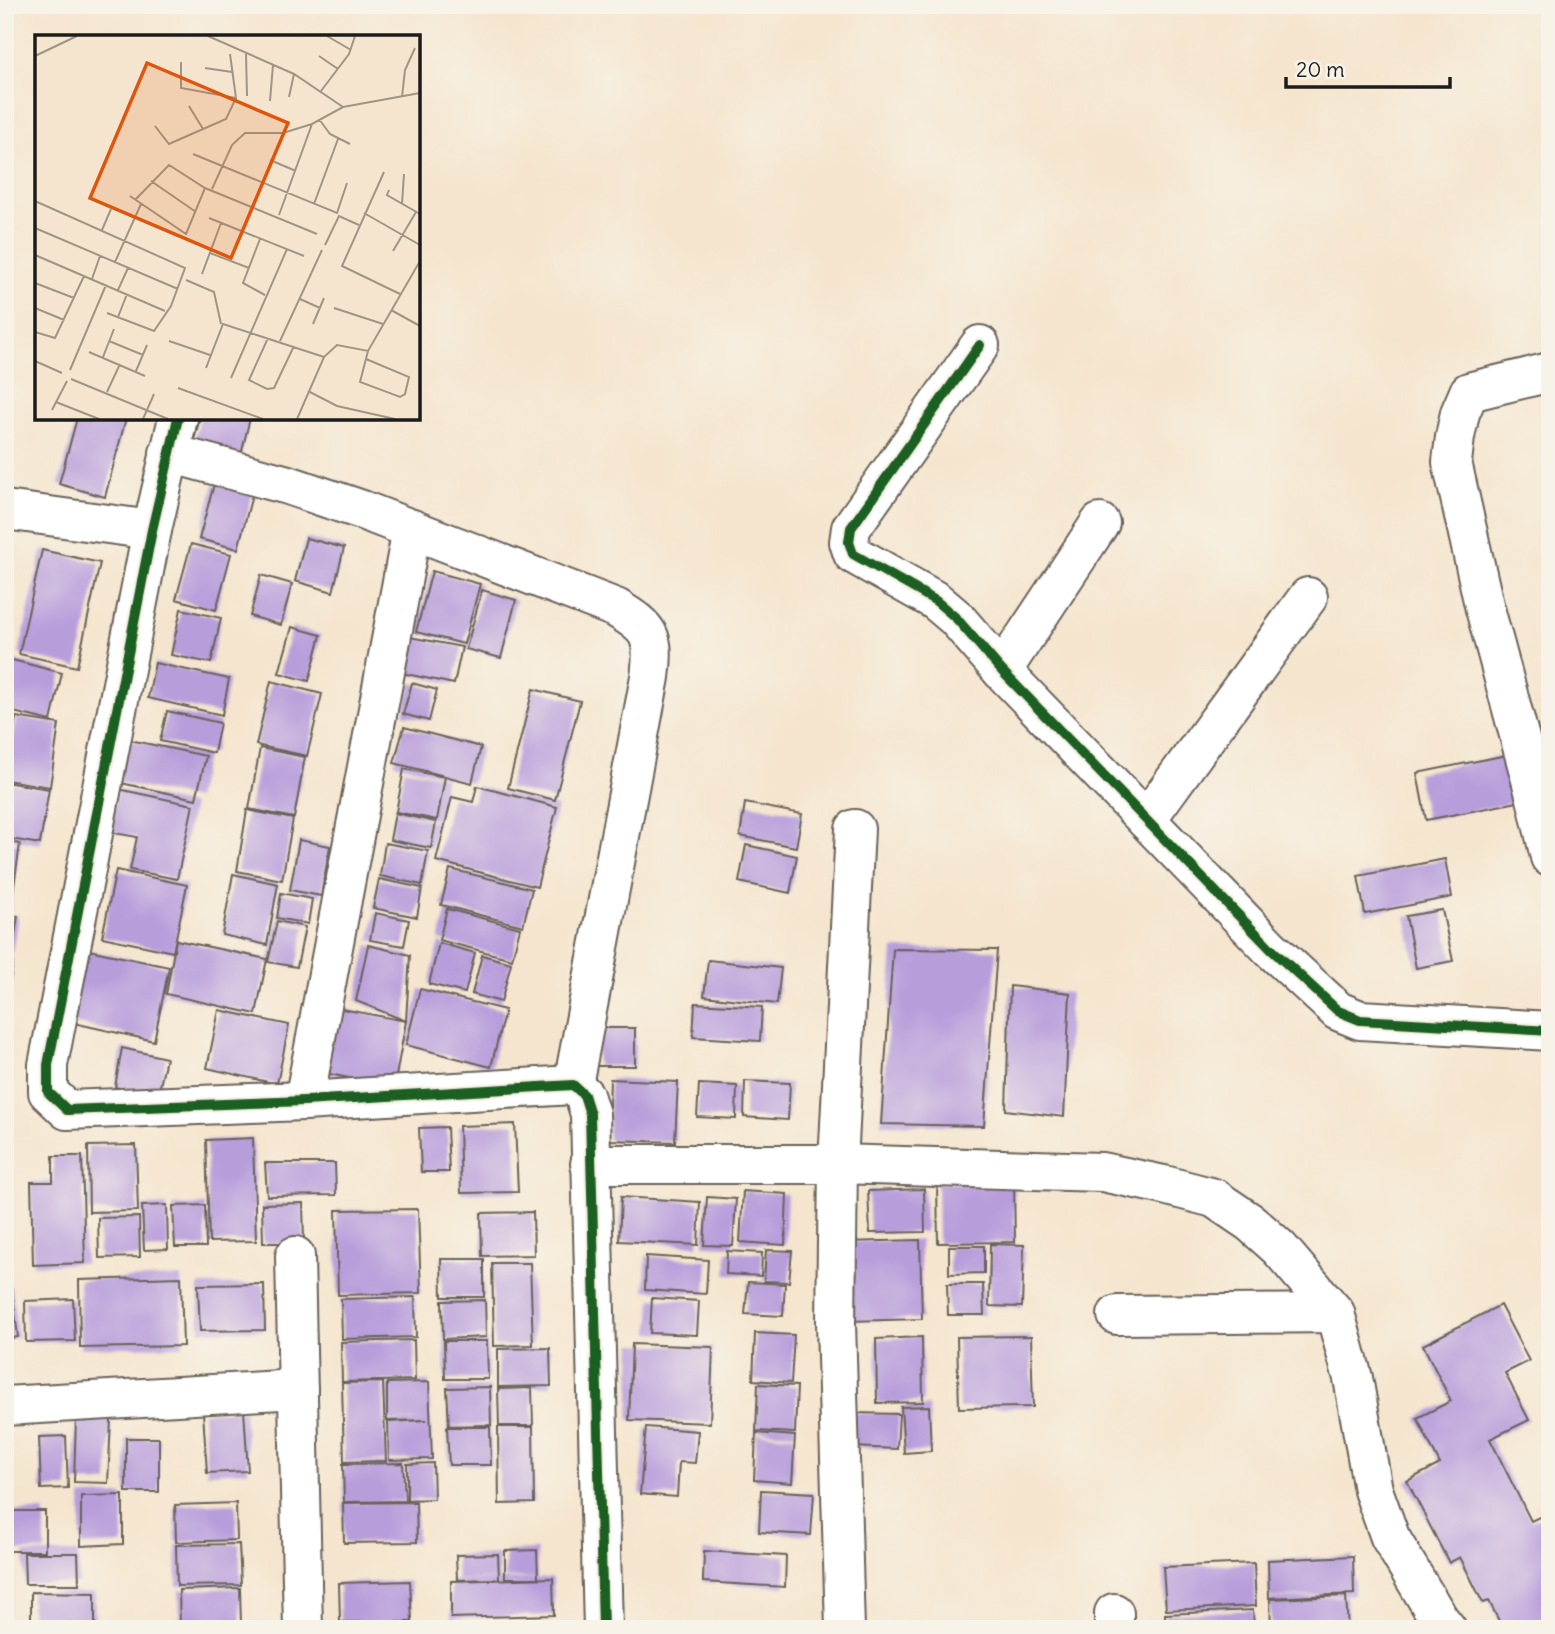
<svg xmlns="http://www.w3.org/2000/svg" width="1555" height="1634" viewBox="0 0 1555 1634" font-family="Delius,sans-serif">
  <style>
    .building { fill: #b89ddb }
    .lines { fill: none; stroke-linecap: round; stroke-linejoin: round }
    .minor-casing { stroke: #68625a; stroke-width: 42 }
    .minor { stroke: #fff; stroke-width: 38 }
    .cycleway-casing { stroke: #f7f3e8; stroke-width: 15 }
    .cycleway { stroke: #1b5e20; stroke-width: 10 }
    .inset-road { fill: none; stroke: #9e9587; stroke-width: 2 }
    .view { fill: #de560d; fill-opacity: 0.15; stroke: #de560d; stroke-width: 3.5 }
    .inset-edge { fill: none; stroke: #1c1c1c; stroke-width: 3.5 }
  </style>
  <rect width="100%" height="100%" fill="#f7f3e8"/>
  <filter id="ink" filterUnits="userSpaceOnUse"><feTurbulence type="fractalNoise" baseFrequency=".0143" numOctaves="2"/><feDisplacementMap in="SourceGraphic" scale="14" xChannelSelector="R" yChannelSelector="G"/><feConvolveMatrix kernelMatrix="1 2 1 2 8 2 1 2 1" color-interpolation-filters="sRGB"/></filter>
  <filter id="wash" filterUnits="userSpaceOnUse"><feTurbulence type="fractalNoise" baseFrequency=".00686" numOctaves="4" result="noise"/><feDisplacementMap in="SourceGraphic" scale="28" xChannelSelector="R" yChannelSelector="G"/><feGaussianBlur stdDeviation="1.57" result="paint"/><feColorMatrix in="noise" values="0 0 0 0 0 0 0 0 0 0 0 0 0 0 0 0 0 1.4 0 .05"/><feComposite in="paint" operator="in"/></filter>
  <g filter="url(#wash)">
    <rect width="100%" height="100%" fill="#f5e5ce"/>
    <g id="blocks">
      <g class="building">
        <polygon points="77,418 126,418 105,497 59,484"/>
        <polygon points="200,418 250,418 239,463 191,451"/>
        <polygon points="214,484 252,495 238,549 199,539"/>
        <polygon points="306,538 344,548 333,592 295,581"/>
        <polygon points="191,544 231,554 216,610 176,599"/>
        <polygon points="42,550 100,563 77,667 19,654"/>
        <polygon points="432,571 480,584 464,644 416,632"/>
        <polygon points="261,575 292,584 281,625 250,616"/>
        <polygon points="482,590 516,600 501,658 466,649"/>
        <polygon points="181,609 221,618 211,663 171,655"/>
        <polygon points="292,627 321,635 309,681 279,673"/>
        <polygon points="399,635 462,647 454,684 392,671"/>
        <polygon points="5,658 62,673 51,721 5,710"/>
        <polygon points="155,663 229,679 222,715 148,698"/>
        <polygon points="271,681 322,694 307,756 256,745"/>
        <polygon points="412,683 437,690 429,721 403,714"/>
        <polygon points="533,689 580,701 555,800 508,788"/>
        <polygon points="167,711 220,723 214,753 160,741"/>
        <polygon points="16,717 59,724 50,787 6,780"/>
        <polygon points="404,727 481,747 472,783 394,763"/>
        <polygon points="125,739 206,756 196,799 116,782"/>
        <polygon points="260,748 305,757 294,818 249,809"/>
        <polygon points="1512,754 1523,801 1426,820 1417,773"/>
        <polygon points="404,769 445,777 437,820 396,812"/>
        <polygon points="5,782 49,789 40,844 5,838"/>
        <polygon points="477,786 557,807 537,887 436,861 452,797 473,802"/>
        <polygon points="118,789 193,805 177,879 130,870 137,837 109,832"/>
        <polygon points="745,803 802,814 796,847 740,836"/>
        <polygon points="247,810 293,819 282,880 237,871"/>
        <polygon points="395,813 436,822 431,848 390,840"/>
        <polygon points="299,840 330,846 321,896 290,890"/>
        <polygon points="5,841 20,844 10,914 5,913"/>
        <polygon points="385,843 428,851 422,885 380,876"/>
        <polygon points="746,845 797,856 790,893 739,882"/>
        <polygon points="1445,859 1452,897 1365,914 1358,876"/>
        <polygon points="450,869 532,889 523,926 441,905"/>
        <polygon points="116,870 187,885 173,952 102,937"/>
        <polygon points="233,874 278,884 267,945 222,935"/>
        <polygon points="379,879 422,888 417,917 373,908"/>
        <polygon points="281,893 312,899 308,924 277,918"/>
        <polygon points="447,909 520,928 512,959 439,940"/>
        <polygon points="1442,910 1453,961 1416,968 1406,916"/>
        <polygon points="375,913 409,920 404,946 370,940"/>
        <polygon points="5,914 18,916 11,958 5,957"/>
        <polygon points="277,921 305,927 297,967 268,962"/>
        <polygon points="176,940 267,959 256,1014 166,994"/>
        <polygon points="439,943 475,953 465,993 429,984"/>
        <polygon points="368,945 410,955 406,1021 356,1001"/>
        <polygon points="84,949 169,967 154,1041 69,1022"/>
        <polygon points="893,949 997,950 984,1126 881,1124"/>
        <polygon points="482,955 511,963 501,1002 472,994"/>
        <polygon points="5,960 13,962 7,1002 9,1003 7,1022 5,1022"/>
        <polygon points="708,960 781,968 777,1004 704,996"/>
        <polygon points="1010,986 1070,993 1064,1117 1006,1110"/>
        <polygon points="420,989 505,1010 491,1067 406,1045"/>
        <polygon points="695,1003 762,1007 760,1041 693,1037"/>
        <polygon points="326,1006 406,1021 394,1087 314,1071"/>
        <polygon points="219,1010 289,1025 277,1084 207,1068"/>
        <polygon points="596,1028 635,1028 635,1066 597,1066"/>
        <polygon points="122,1048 166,1058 158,1096 115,1087"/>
        <polygon points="610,1079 678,1082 675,1142 608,1140"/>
        <polygon points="745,1081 790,1083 788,1120 744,1117"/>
        <polygon points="699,1084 737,1086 736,1119 697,1117"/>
        <polygon points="515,1124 518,1192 461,1193 459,1126"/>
        <polygon points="447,1127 449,1172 421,1172 419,1128"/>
        <polygon points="253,1138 256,1241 209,1242 206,1140"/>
        <polygon points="136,1145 138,1211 89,1212 88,1146"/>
        <polygon points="53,1156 82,1156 85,1263 33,1265 31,1182 53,1182"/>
        <polygon points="265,1163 335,1163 336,1195 267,1196"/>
        <polygon points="937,1183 1014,1183 1015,1242 938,1243"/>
        <polygon points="924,1189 925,1232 870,1233 868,1191"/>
        <polygon points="743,1191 787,1194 785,1245 740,1242"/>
        <polygon points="621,1197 700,1202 698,1245 619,1241"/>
        <polygon points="707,1197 736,1199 733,1246 704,1245"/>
        <polygon points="303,1203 304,1243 263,1243 262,1204"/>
        <polygon points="167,1205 168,1249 144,1250 142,1206"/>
        <polygon points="205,1205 206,1247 175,1247 173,1206"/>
        <polygon points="418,1209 421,1293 338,1295 336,1210"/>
        <polygon points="533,1212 534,1255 482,1256 481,1213"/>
        <polygon points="139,1217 140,1257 99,1258 98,1218"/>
        <polygon points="920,1240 922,1319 848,1321 845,1242"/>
        <polygon points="990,1244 1024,1245 1022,1307 989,1306"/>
        <polygon points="949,1246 984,1246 984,1273 949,1274"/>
        <polygon points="766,1250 792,1251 789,1282 764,1281"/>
        <polygon points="727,1251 762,1253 761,1276 726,1274"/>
        <polygon points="646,1256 708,1260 706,1294 645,1290"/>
        <polygon points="441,1259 484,1259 484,1297 442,1297"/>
        <polygon points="492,1263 530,1263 533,1345 494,1346"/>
        <polygon points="181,1277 183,1346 80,1348 79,1280"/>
        <polygon points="748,1282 785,1284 783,1316 745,1314"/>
        <polygon points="264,1284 265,1330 200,1331 198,1285"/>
        <polygon points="947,1284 983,1284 984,1315 948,1315"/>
        <polygon points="5,1289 12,1289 18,1337 5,1339"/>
        <polygon points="415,1297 416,1337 342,1339 341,1299"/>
        <polygon points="652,1298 699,1301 697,1335 650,1333"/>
        <polygon points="73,1299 75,1341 26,1342 25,1301"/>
        <polygon points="485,1300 486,1337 443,1339 442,1301"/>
        <polygon points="1500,1305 1529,1361 1505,1373 1529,1420 1490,1439 1531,1521 1550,1512 1550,1629 1503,1629 1489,1601 1483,1603 1460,1557 1449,1563 1407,1481 1440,1464 1417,1418 1451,1401 1423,1345"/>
        <polygon points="755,1333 794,1335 791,1383 753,1380"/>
        <polygon points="1031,1336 1033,1407 959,1408 957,1337"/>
        <polygon points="922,1337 923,1402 877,1403 876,1339"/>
        <polygon points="414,1340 415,1380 342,1382 341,1342"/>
        <polygon points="444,1341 487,1341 488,1379 445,1379"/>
        <polygon points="632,1344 713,1347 710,1423 629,1420"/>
        <polygon points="550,1348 551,1386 498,1387 498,1349"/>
        <polygon points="383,1382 386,1461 344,1462 342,1383"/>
        <polygon points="429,1382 432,1459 389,1460 388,1422 427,1420 387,1421 387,1383"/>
        <polygon points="758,1384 797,1386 795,1433 756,1431"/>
        <polygon points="490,1387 491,1425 449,1426 447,1388"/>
        <polygon points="532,1388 533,1426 499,1426 498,1389"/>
        <polygon points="929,1406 931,1451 904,1453 901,1407"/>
        <polygon points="244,1410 248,1471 207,1473 203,1412"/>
        <polygon points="853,1413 899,1414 897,1449 852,1447"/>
        <polygon points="76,1418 111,1420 108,1483 74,1482"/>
        <polygon points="447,1427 490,1427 491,1465 449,1465"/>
        <polygon points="498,1427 533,1427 534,1503 499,1504"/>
        <polygon points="646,1427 698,1431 695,1463 679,1462 677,1497 640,1494"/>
        <polygon points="756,1433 795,1436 792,1483 754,1480"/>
        <polygon points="66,1436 68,1488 41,1489 39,1437"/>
        <rect x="126" y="1438" width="33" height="54"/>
        <polygon points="403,1463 405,1501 344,1502 343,1464"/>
        <polygon points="433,1463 434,1499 407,1500 407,1464"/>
        <polygon points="761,1490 814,1493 811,1535 759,1532"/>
        <polygon points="123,1495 123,1544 81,1546 81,1496"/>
        <polygon points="416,1502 417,1542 344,1543 343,1503"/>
        <polygon points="236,1503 237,1540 176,1542 175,1505"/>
        <polygon points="8,1511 45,1511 45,1551 9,1551"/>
        <polygon points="239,1544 241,1585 177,1586 176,1545"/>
        <polygon points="537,1550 538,1578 505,1578 505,1551"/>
        <polygon points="704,1551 786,1556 785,1587 703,1582"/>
        <polygon points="24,1553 78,1553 79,1584 25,1584"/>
        <polygon points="498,1554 499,1579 457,1580 456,1555"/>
        <polygon points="1353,1556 1354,1594 1269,1598 1268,1560"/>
        <polygon points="1254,1563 1256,1606 1166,1610 1163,1567"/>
        <polygon points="553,1578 554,1615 451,1618 451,1581"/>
        <polygon points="410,1581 412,1622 340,1622 339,1583"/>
        <polygon points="240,1588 241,1626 180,1628 179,1590"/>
        <polygon points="31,1592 95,1593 95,1629 31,1629"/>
        <polygon points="1346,1596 1348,1629 1271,1629 1270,1599"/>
        <polygon points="1253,1610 1254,1629 1165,1629 1165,1614"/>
        <polygon points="392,1623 392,1629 344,1629 344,1625"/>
        <polygon points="545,1624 545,1629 452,1629 452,1626"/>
      </g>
    </g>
  </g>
  <g filter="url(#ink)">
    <use href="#blocks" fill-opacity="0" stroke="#68625a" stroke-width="2"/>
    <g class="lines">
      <g class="minor-casing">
        <g id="minor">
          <polyline points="980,345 851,528 849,542 853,554 936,601 956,618 1002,671 1271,949 1338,1011 1360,1020 1550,1031"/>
          <polyline points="1550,372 1469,392 1460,413 1455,437 1452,462 1484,605 1536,798 1550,857"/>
          <polyline points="178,418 152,530 48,1065 48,1092 67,1110 304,1101 573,1085 584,1095 590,1114 603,1629"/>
          <path d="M 169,453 L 288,485 L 362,510 L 616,608 C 651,629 655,636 650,677 L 573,1085"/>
          <polyline points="5,510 152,530"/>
          <polyline points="1002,671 1100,523"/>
          <polyline points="1146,820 1308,597"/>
          <polyline points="304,1101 412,529"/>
          <polyline points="590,1164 838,1164 1102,1172 1164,1185 1214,1198 1251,1223 1279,1248 1335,1313 1353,1378 1373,1490 1390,1537 1439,1619 1447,1629"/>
          <polyline points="295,1256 303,1629"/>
          <polyline points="1117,1315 1335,1313"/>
          <polyline points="5,1406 298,1389"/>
          <polyline points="1114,1613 1114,1629"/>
          <polyline points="845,1629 836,1323 838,1164 855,829"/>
        </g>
      </g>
      <use href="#minor" class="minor"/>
      <g class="cycleway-casing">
        <g id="cycleway">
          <polyline points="980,345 851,528 849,542 853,554 936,601 956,618 1002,671 1271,949 1338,1011 1360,1020 1550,1031"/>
          <polyline points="178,418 152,530 48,1065 48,1092 67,1110 304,1101 573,1085 584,1095 590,1114 603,1629"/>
        </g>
      </g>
      <use href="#cycleway" class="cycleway"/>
    </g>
  </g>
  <g transform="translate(35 35)">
    <rect width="385" height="385" fill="#f5e5ce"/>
    <path class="inset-road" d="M 173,1 L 259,39 L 308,72M 292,1 L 316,15M 211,19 L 212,61M 0,21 L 42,1M 284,21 L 303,34M 146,27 L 146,53 L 201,63 L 195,19M 170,33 L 197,37M 286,56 L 314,19 L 320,1M 254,62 L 259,39M 367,62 L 370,35 L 380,13M 235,66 L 238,30M 154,71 L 168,94M 284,84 L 295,99 L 315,109M 120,91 L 134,109 L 191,84 L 201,63M 158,119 L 302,178 L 312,148M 235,125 L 261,136M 349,137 L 307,231 L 365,259M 116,146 L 161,177M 177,154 L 197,110 L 210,98 L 248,98 L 277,89 L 308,72 L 385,58M 354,155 L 352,160 L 385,179M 95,161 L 151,199 L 170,153M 100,165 L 134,130 L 170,153 L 282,199M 0,166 L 150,233 L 136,271 L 119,296 L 72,278M 279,169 L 303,104M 367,169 L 369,139M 329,178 L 385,210M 244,180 L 277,89M 174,183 L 269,221M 0,193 L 143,254M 67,195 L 76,174M 225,204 L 208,248 L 230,260M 290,210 L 304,181 L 324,190M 358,216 L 381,177M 175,218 L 214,233M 0,220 L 130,276M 80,227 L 106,169M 167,239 L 186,188M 57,244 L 65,221M 151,245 L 179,257 L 186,289M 0,248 L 39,263M 83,255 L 93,233M 265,264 L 285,273M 0,273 L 29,285M 299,273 L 348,289M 356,275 L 385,291M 83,282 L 92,259M 278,289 L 289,263M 0,297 L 20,303 L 49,241M 233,303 L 214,345 L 232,354 L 239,353 L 259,311M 74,306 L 108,320M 134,306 L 175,320M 245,306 L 287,215M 54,317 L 110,341M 68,322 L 79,294M 331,324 L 374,342 L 370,359 L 365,362 L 325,347 L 333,316M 0,326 L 27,338M 171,333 L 188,289 L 289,322M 35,335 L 71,250M 101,336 L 112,310M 196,343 L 252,214M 36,344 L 133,384M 143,353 L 228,384M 273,356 L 302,371 L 360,384M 72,357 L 85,329M 21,367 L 64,384M 17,375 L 32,346M 108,384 L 119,359M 262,384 L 289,322 L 302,310 L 333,316 L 385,226"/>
    <path class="view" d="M 112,28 L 253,88 L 196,223 L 55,163 Z"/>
    <rect width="385" height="385" class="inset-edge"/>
  </g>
  <rect width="1555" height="1634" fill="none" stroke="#f7f3e8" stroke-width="28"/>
  <path d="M1286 77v10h164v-10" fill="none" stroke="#1c1c1c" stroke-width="3.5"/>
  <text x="1296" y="77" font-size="21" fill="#1c1c1c" stroke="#f7f3e8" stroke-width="5" paint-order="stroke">20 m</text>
</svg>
